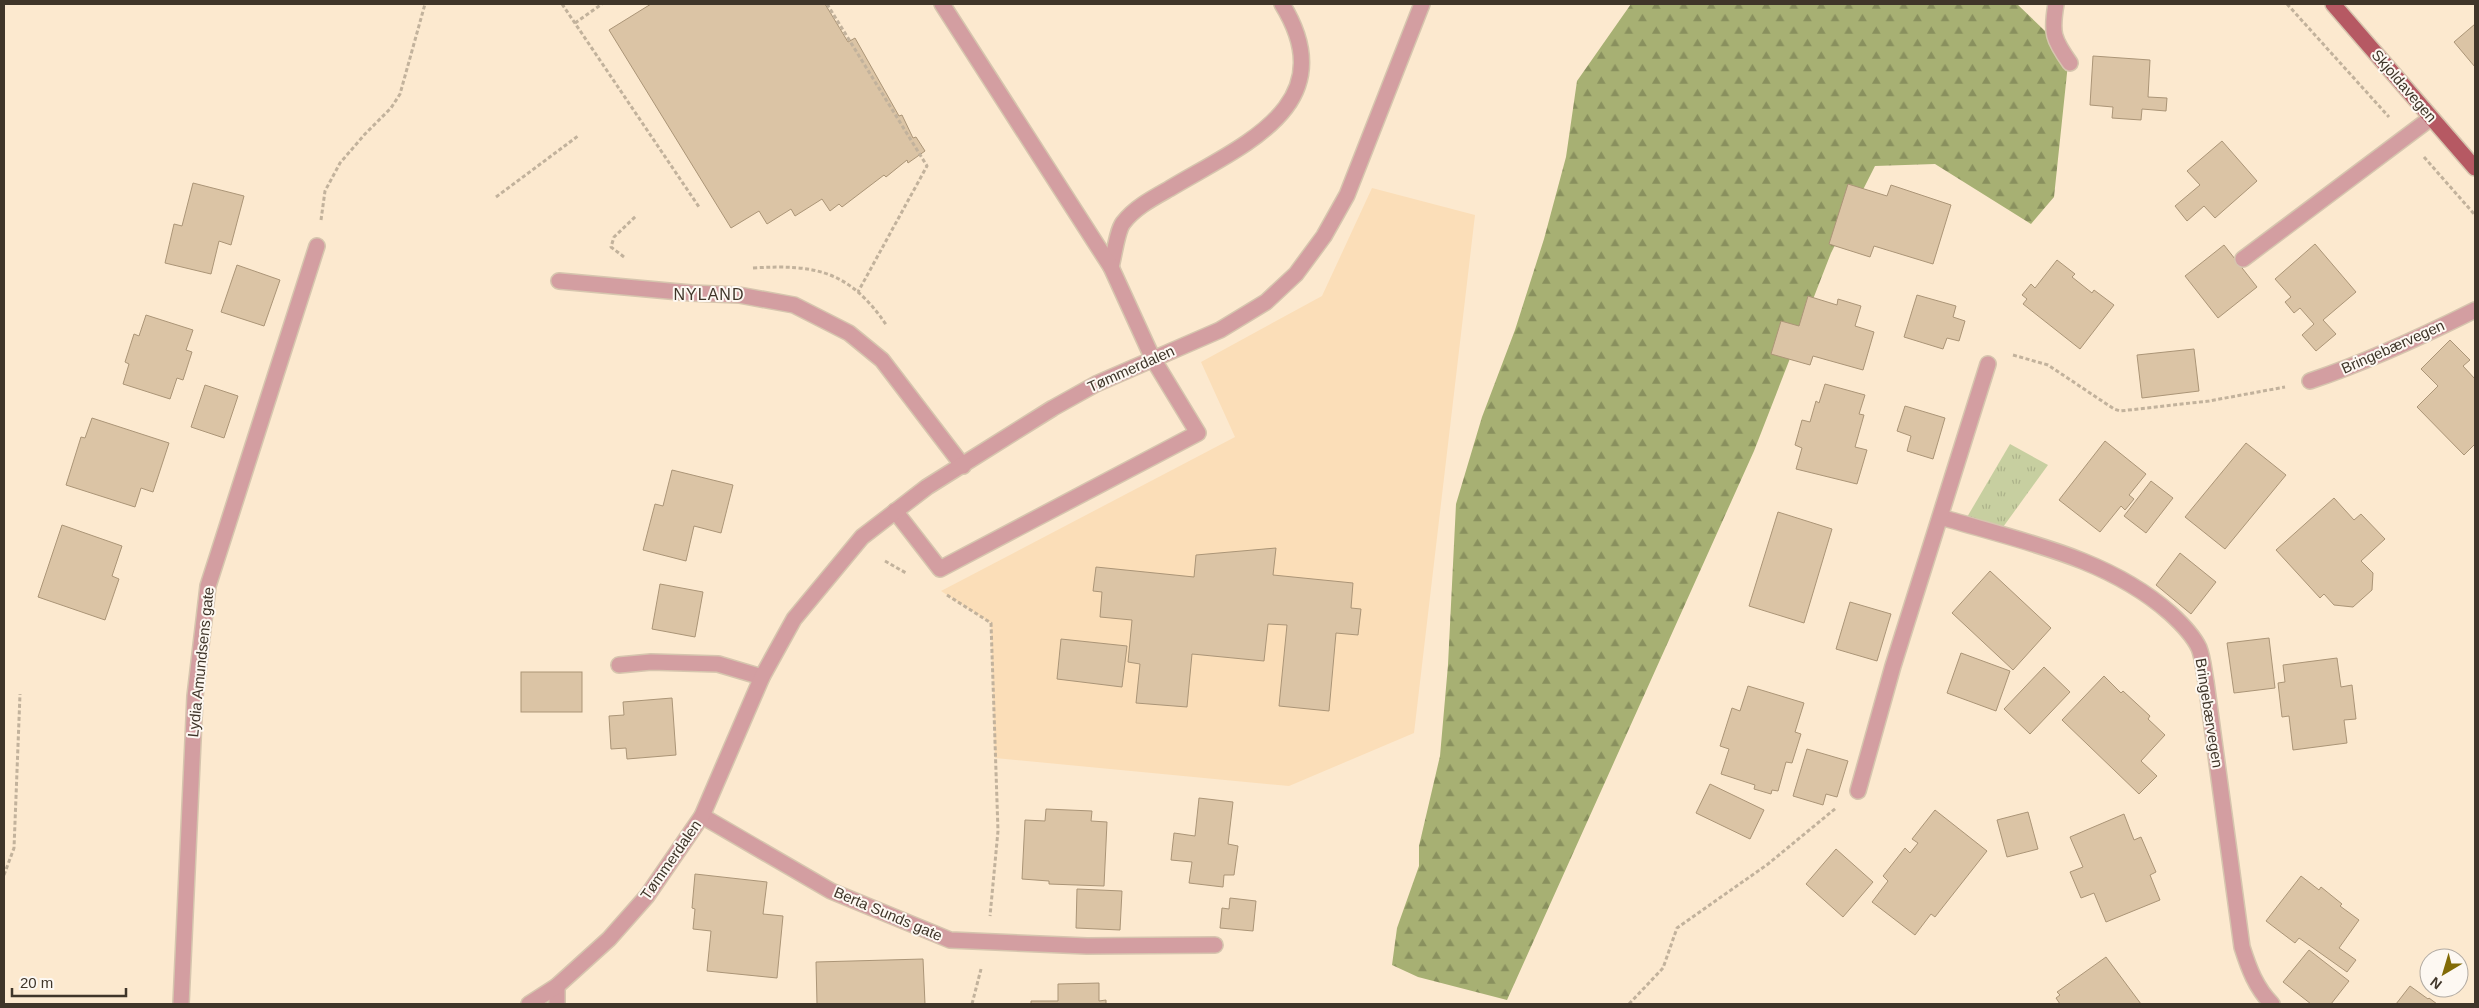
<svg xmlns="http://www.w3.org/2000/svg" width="2479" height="1008" viewBox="0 0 2479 1008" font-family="Arial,sans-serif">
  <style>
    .built { fill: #fbdeb8 }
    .forest { fill: url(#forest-firs) }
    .park { fill: url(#park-tufts) }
    .building { fill: #dbc4a5; stroke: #ab9577 }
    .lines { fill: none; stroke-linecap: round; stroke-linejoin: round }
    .minor-casing { stroke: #d6c5ae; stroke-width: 18 }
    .major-casing { stroke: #d6c5ae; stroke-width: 18 }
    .path { stroke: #c2b29c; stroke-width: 3; stroke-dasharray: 4 2.5; stroke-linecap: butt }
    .minor { stroke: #d39ea1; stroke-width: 15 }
    .major { stroke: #b65963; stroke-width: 15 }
    .labels { text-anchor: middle; stroke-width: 4; stroke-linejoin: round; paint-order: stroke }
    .street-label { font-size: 15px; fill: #3f3529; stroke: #fdf8f2 }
    .neighbourhood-label { font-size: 16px; letter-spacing: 1px; fill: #3f3529; stroke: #fdf8f2 }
  </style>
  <defs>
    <pattern id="forest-firs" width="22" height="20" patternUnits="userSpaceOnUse" patternTransform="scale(1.25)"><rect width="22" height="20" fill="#a7b073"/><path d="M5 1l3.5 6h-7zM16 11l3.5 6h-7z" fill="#89905e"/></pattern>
    <pattern id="park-tufts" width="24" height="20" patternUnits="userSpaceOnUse" patternTransform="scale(1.25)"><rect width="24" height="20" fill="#c7cfa0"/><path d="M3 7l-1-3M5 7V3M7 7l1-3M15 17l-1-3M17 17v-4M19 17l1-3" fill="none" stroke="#acb28a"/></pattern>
  </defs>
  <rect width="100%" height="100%" fill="#fce9cf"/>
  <polygon class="built" points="1372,188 1475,215 1414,733 1289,786 995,758 991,623 941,591 1235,437 1201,362 1322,296"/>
  <polygon class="forest" points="1631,4 2017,4 2069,54 2054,197 2031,224 1935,164 1875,166 1831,253 1754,451 1507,1000 1418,977 1392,965 1397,928 1419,866 1419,846 1440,756 1448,665 1456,504 1482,417 1515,330 1544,239 1566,157 1577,81"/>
  <polygon class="park" points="2010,444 2048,465 1998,534 1963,524"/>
  <g class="building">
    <polygon points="651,4 825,4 848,42 855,38 899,116 902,115 913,138 916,137 925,151 908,163 907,160 886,177 884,175 842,207 839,204 830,211 822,199 795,216 791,209 767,224 759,211 731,228 609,30"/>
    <polygon points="2475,24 2475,67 2454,42"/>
    <polygon points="2093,56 2150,60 2148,97 2167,98 2166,111 2142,109 2141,120 2112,118 2113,107 2090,105"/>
    <polygon points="2222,141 2257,181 2215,218 2204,206 2187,221 2175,206 2200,185 2187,171"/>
    <polygon points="193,183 244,196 231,245 219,241 211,274 165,263 174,224 182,226"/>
    <polygon points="1848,184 1887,196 1891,185 1951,205 1933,264 1874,246 1870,257 1829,244"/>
    <polygon points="2315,244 2356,292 2323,320 2336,334 2316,351 2302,335 2314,324 2300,308 2294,313 2285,302 2291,297 2275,279"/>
    <polygon points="2224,245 2257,287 2218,318 2185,276"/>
    <polygon points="2057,260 2075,274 2072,277 2092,293 2094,290 2114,305 2080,349 2023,304 2027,299 2022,295 2031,284 2035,288"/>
    <polygon points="237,265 280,280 264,326 221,312"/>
    <polygon points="1917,295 1956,306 1953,317 1965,321 1959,341 1947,338 1943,349 1904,337"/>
    <polygon points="1808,296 1837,305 1838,299 1861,306 1855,326 1874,332 1863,370 1813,356 1810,365 1771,354 1781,321 1799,326"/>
    <polygon points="146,315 193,330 186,350 192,352 183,380 177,378 170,399 123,384 129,364 125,362 134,334 139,336"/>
    <polygon points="2450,340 2470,360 2463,366 2475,379 2475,444 2464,455 2417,407 2438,386 2421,369"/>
    <polygon points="2194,349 2199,391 2142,398 2137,355"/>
    <polygon points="1825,384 1865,395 1859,414 1864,415 1855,447 1867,450 1857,484 1796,469 1802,448 1795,445 1802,420 1810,422 1816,401 1819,403"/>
    <polygon points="205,385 238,396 224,438 191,427"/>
    <polygon points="1905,406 1945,418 1933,459 1907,451 1911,436 1897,431"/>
    <polygon points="92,418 169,443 153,492 141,488 135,507 66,485 81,437 85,438"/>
    <polygon points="2105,441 2146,474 2129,495 2134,499 2125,510 2121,506 2100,532 2059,500"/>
    <polygon points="2246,443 2286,475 2225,549 2185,517"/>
    <polygon points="672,470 733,485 721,533 694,526 686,561 643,550 655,504 663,506"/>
    <polygon points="2151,481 2173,498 2146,533 2124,516"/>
    <polygon points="2334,498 2354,520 2361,514 2385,539 2361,561 2373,573 2372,590 2353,607 2334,605 2324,594 2320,598 2276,550"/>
    <polygon points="1778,512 1832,529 1804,623 1749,606"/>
    <polygon points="62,525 122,546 112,576 119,579 105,620 38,597"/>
    <polygon points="1276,548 1273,575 1353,583 1351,608 1361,609 1358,635 1336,633 1329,711 1279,706 1287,625 1268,624 1264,661 1192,654 1187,707 1136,703 1140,664 1128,662 1132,620 1100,617 1102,592 1093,591 1096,567 1194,577 1196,555"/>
    <polygon points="2180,553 2216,582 2191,614 2156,585"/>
    <polygon points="1990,571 2051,628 2013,670 1952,613"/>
    <polygon points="660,584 703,592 695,637 652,629"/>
    <polygon points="1850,602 1891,614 1877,661 1836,649"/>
    <polygon points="2269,638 2275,688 2234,693 2227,643"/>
    <polygon points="1061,639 1127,646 1122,687 1057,679"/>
    <polygon points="1961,653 2010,671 1996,711 1947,693"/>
    <polygon points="2337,658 2341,687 2352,685 2356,719 2344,720 2347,743 2293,750 2289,716 2282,717 2278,683 2285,682 2283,665"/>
    <polygon points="2044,667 2070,692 2030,734 2004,709"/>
    <rect x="521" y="672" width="61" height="40"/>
    <polygon points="2104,676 2121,693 2123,691 2150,716 2148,719 2165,735 2141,761 2157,776 2139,794 2062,720"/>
    <polygon points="1748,686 1804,703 1795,732 1801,734 1792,763 1786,762 1778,791 1772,790 1771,794 1754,789 1755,785 1721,774 1729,749 1720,746 1732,708 1740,711"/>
    <polygon points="672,698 676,755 627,759 626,748 611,749 609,716 624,715 623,702"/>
    <polygon points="1807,749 1848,761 1837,797 1826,794 1823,805 1793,796"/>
    <polygon points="1710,784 1764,810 1750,839 1696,813"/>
    <polygon points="1199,798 1233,802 1228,844 1238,846 1234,875 1224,875 1223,887 1189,883 1192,862 1171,860 1174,833 1195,836"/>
    <polygon points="1046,809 1092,811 1091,821 1107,822 1104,886 1049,884 1049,881 1022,879 1025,820 1045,821"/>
    <polygon points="1935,810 1987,851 1935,917 1931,914 1915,935 1872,902 1888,881 1883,876 1905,848 1910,853 1918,843 1912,839"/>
    <polygon points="2028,812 2038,849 2007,857 1997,820"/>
    <polygon points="2124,814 2134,840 2141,837 2156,872 2150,875 2160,900 2106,922 2094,893 2081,898 2070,872 2083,867 2070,837"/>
    <polygon points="1836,849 1873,882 1843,917 1806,884"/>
    <polygon points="695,874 767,882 763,914 783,916 777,978 707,971 711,931 693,929 695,909 692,908"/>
    <polygon points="2301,876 2319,890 2321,887 2342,904 2340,906 2359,920 2339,948 2356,960 2347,972 2299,938 2295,943 2266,921"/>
    <polygon points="1077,889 1122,891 1120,930 1076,928"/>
    <polygon points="1230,898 1256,901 1253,931 1220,928 1222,908 1229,909"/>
    <polygon points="2309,950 2349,981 2331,1004 2311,1004 2283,982"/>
    <polygon points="2106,957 2141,1004 2060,1004 2056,998 2060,995 2057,992"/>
    <polygon points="923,959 925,1004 817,1004 816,962"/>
    <polygon points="1099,983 1099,1001 1106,1000 1106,1004 1031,1004 1031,1001 1058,1001 1058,984"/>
    <polygon points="2410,986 2428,999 2429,998 2437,1004 2396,1004"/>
  </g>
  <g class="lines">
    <g class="minor-casing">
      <g id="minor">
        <path d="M 2056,4 C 2051,33 2053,39 2070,63"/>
        <polyline points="2243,259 2431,118"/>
        <path d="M 1111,267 C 1114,256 1117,231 1123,223 C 1134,208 1153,198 1169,189 C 1242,145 1345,106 1282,4"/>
        <polyline points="559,281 691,293 739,295 794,305 849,333 882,360 963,466"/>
        <path d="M 2310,381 C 2367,362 2421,337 2475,310"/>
        <polyline points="895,511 940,569 1198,433 1153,359 1111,267 942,4"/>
        <path d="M 1941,517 C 2020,541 2107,557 2170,613 C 2181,623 2193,635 2199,648 C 2203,658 2204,672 2206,682 L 2242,947 C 2249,969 2256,988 2272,1004"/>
        <polyline points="619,665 651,662 718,664 762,677"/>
        <polyline points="1858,791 1893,666 1988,364"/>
        <polyline points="702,816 831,891 950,940 1087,946 1215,945"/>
        <polyline points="557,986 557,1004"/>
        <polyline points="181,1004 195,696 208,586 317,246"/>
        <polyline points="529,1004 557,986 609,939 647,896 702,816 762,677 794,619 862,537 927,487 1053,408 1096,384 1220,330 1266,302 1296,274 1324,236 1347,195 1422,4"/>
      </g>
    </g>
    <g class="major-casing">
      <polyline id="major" points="2333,4 2475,168"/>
    </g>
    <g class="path">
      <polyline points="562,4 699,207"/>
      <polyline points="827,4 927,166 858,292"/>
      <polyline points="2287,4 2389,117"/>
      <polyline points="575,23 602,4"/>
      <polyline points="2424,157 2475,215"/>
      <polyline points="496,197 578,136"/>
      <polyline points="321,220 325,191 340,163 365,134 391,108 400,94 425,4"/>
      <polyline points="624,257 611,247 614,237 636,216"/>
      <path d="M 753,268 C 816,264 850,271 887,326"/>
      <polyline points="2013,355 2048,365 2114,409 2120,411 2209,401 2285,387"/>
      <polyline points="885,561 906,573"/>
      <polyline points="947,595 991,623 998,831 990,916"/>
      <polyline points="4,875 14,848 20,694"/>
      <polyline points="972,1004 981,969"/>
      <polyline points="1629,1004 1663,968 1677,928 1768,864 1836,808"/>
    </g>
    <use href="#minor" class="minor"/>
    <use href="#major" class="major"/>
  </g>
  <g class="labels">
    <g class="street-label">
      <text transform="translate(2404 86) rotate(49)" y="5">Skjoldavegen</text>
      <text transform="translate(2393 347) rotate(-24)" y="5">Bringebærvegen</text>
      <text transform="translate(1131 369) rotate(-24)" y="5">Tømmerdalen</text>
      <text transform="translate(201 662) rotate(-84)" y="5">Lydia Amundsens gate</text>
      <text transform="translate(2209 713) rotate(81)" y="5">Bringebærvegen</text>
      <text transform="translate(671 860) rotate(-55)" y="5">Tømmerdalen</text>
      <text transform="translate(888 914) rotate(23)" y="5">Berta Sunds gate</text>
    </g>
    <g class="neighbourhood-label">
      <text x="709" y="300">NYLAND</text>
    </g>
  </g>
  <rect width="2479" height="1008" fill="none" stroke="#3f3529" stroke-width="10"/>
  <g transform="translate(2444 973) rotate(218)"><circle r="24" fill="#fdf8f2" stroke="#b1aaa2"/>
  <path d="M0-4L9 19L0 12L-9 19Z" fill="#826b06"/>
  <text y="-8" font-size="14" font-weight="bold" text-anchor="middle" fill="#3f3529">N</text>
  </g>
  <path d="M12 988v8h114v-8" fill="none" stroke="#3f3529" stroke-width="2.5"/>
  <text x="20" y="988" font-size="15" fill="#3f3529" stroke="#fdf8f2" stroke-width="4" paint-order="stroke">20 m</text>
</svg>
